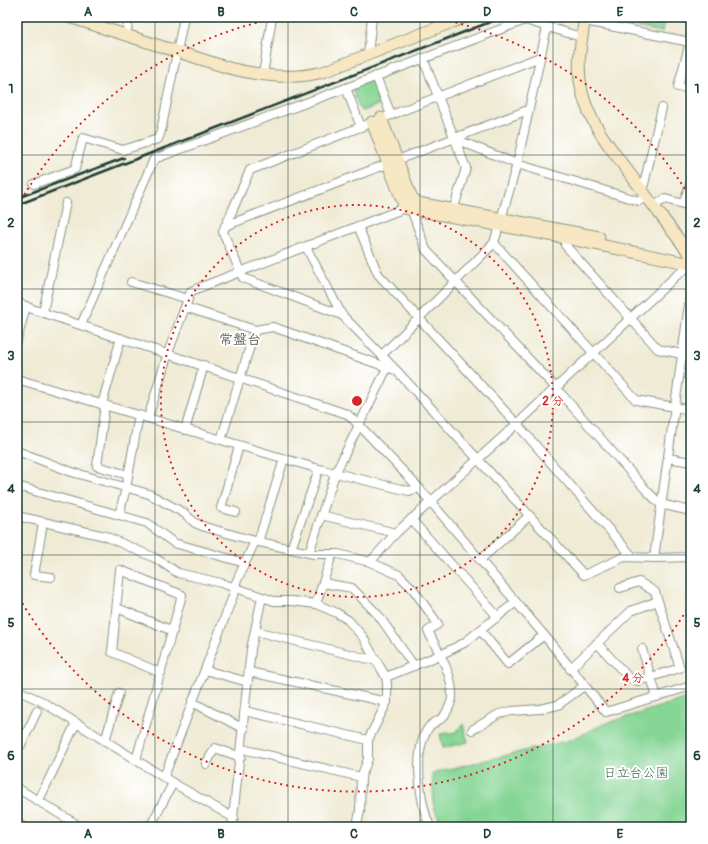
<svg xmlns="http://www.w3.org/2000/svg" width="708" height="844" viewBox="0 0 708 844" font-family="Pangolin,'Klee One',sans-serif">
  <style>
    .green { fill: #85d594; stroke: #528964 }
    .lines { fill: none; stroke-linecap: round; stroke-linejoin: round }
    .street-casing { stroke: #889484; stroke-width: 10 }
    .secondary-casing { stroke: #889484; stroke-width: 13 }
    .street { stroke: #fff; stroke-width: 8 }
    .secondary { stroke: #f7e8c3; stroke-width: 11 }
    .rail { stroke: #1f3d34; stroke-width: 2.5 }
    .grid { fill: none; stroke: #1f3d34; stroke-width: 1; stroke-opacity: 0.55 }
    .ring { fill: none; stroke: #d62828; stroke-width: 2; stroke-dasharray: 2 4 }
    .labels { text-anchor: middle; stroke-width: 4; stroke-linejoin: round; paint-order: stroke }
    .park-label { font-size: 13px; fill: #38634c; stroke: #fff }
    .neighbourhood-label { font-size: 14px; font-weight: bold; fill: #616155; stroke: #fff }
    .centre { fill: #d62828; stroke: #fff; stroke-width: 2 }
    .ring-label { font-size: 12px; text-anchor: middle; font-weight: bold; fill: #d62828; stroke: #fff; stroke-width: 4; stroke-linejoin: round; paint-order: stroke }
    .neatline { fill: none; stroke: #1f3d34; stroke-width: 1.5 }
    .grid-label { font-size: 13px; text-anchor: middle; font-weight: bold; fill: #1f3d34 }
  </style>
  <rect width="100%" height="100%" fill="#fff"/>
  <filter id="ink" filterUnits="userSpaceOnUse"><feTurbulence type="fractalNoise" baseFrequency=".025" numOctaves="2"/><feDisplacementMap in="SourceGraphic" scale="8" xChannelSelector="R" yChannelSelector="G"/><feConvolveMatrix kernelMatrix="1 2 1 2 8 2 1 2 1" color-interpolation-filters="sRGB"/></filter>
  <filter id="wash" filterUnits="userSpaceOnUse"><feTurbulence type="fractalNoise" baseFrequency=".012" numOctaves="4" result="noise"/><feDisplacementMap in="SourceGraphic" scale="16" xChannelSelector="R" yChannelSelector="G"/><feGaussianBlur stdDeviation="0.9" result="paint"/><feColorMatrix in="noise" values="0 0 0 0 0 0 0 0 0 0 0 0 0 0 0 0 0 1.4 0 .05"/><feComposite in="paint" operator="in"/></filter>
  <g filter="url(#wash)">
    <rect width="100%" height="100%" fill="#f0ebd5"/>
    <g class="green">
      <polygon points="613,17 665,17 662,32 614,23 612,20"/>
      <polygon points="372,80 381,102 380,104 364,111 360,110 352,88"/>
      <polygon points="691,697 691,827 477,827 469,817 454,827 443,827 434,808 432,773 570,740 604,724"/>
      <polygon points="463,724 468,742 443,748 440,734 456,732"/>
    </g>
  </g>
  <g filter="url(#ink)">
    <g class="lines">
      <g class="street-casing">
        <g id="street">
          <polyline points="585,21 690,42 678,87 691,90"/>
          <polyline points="126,36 129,17"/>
          <polyline points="368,55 372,17"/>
          <polyline points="423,58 466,168 452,214"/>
          <polyline points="263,75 272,17"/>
          <polyline points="376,76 391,115"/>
          <polyline points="346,88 361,127"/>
          <polyline points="455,139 517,164 639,201 647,196"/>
          <polyline points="34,184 75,169 83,138 123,150 158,139 161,131 184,17"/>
          <polyline points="640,187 644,184 662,108"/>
          <polyline points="654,206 665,199 683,204 691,182"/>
          <polyline points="411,209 426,250 555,387 647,491 660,504 691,511"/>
          <polyline points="225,226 528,110"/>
          <polyline points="358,226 378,274 517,424 632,556"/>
          <polyline points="567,233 565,245 658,349 691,356"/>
          <polyline points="494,243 636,400 691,410"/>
          <polyline points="306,247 342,315 396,370 584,575 624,557 657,558 691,557"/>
          <polyline points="131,282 188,299"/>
          <polyline points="17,302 32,309 347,414 358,424 419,488 544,635"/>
          <polyline points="185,307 255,330 273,327 395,370"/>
          <polyline points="43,312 66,203"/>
          <polyline points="342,315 243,278 223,232 250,170 540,57"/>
          <polyline points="81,325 154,159 346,88 525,20 581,37"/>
          <polyline points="17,340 26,306"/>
          <polyline points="382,355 494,243 517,164 547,27"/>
          <polyline points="17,379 319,469 409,491 419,488"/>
          <polyline points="102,404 121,338"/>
          <polyline points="105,405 97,466 128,475"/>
          <polyline points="148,418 168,353 191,291 410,206"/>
          <polyline points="185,430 204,365"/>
          <polyline points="221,440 255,330"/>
          <path d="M 17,451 L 72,472 L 149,494 L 184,513 L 195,523 L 205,527 L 255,541 L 314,554 L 338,554 L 370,562 L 390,571 L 399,575 L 413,589 L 438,624 L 428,631 C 438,651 453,674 452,697 C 452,702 446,715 442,718 C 438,721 432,723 429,727 C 412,750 420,803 430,827"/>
          <polyline points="668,458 691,462"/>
          <polyline points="17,486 147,523 174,543 245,563"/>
          <polyline points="236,512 221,508 239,446"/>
          <polyline points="119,515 126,488 139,415"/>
          <polyline points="321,515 396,533"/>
          <polyline points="17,516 105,536 155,558 178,573 221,583 274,601 292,601 316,604 337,613 348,620 363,637 370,650 386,677 387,684 387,702 368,740 368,759 361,777 360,811 357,825 359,827"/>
          <polyline points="411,519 498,617"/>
          <polyline points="43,523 34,575 51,577"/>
          <polyline points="258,542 284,459"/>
          <polyline points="291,549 319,469"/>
          <polyline points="309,553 335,474 387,368"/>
          <polyline points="654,558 691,290"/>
          <polyline points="480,560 529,516"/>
          <polyline points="370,562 396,533 517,424 676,276 691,265"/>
          <polyline points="323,583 352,588 379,616 414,666"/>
          <polyline points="234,587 255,541"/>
          <polyline points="316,604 332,555"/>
          <polyline points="117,608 173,631"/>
          <polyline points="255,631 377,661"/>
          <polyline points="481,631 508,664 544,635 606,712 691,686"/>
          <polyline points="597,643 629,678 638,681 680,668 655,592 639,582 620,588"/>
          <polyline points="642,649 657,697"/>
          <polyline points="570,669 631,611 658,601"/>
          <polyline points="205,670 248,682"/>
          <polyline points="249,672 387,702"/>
          <polyline points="386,677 440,655 464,643 516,602"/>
          <polyline points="17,690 41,701 173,783 234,818"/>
          <polyline points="192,702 244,729"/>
          <polyline points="245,711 368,740"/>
          <polyline points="472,730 499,714 512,711 540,709 558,705 584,686"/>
          <polyline points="105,741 119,693"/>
          <polyline points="17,749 21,745 37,711"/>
          <polyline points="242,749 361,777"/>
          <polyline points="136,760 182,595 120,570 112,652 161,673"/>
          <polyline points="206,764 215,748 241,757"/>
          <polyline points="164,777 236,588"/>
          <polyline points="17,788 81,827"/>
          <polyline points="39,800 76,723"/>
          <polyline points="17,823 24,827"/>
          <polyline points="150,827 173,783"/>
          <polyline points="232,827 251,649 262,597"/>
        </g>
      </g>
      <g class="secondary-casing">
        <g id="secondary">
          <path d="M 69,17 L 229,68 C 261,76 291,80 323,72 L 465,17"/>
          <path d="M 585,17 C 581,42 576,67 582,92 C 590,125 613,151 633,178 C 652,204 672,230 691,256"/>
          <polyline points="381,118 412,198 418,203 599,237"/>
          <polyline points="372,122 405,208 566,238 691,264"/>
        </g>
      </g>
      <use href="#street" class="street"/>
      <use href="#secondary" class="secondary"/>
      <g class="rail">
        <polyline points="17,198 124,158"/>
        <polyline points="17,205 503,17"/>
      </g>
    </g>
  </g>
  <path class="grid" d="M 155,17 L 155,827M 288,17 L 288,827M 420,17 L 420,827M 553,17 L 553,827M 17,155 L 691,155M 17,289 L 691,289M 17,422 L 691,422M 17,555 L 691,555M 17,689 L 691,689"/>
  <g class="ring">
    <circle cx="357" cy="401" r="196"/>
    <path d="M690 605A391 391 0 0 1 18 596M18 205A391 391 0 0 1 282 17M432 17A391 391 0 0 1 690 197"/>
  </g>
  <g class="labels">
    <g class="park-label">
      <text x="636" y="777">日立台公園</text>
    </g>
    <g class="neighbourhood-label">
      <text x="240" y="344">常盤台</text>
    </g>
  </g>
  <circle cx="357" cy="401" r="6" class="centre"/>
  <g class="ring-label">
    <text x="553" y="405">2 分</text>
    <text x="633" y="682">4 分</text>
  </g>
  <rect width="708" height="844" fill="none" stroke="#fff" stroke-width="44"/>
  <rect x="22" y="22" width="664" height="800" class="neatline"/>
  <g class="grid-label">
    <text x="88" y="16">A</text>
    <text x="221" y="16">B</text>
    <text x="354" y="16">C</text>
    <text x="487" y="16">D</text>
    <text x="620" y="16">E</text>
    <text x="11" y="93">1</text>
    <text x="697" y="93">1</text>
    <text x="11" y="227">2</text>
    <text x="697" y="227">2</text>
    <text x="11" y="360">3</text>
    <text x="697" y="360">3</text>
    <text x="11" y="493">4</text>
    <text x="697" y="493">4</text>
    <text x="11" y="627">5</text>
    <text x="697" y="627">5</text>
    <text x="11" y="760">6</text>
    <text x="697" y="760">6</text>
    <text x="88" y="838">A</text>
    <text x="221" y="838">B</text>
    <text x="354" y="838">C</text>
    <text x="487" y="838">D</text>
    <text x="620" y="838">E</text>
  </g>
</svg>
